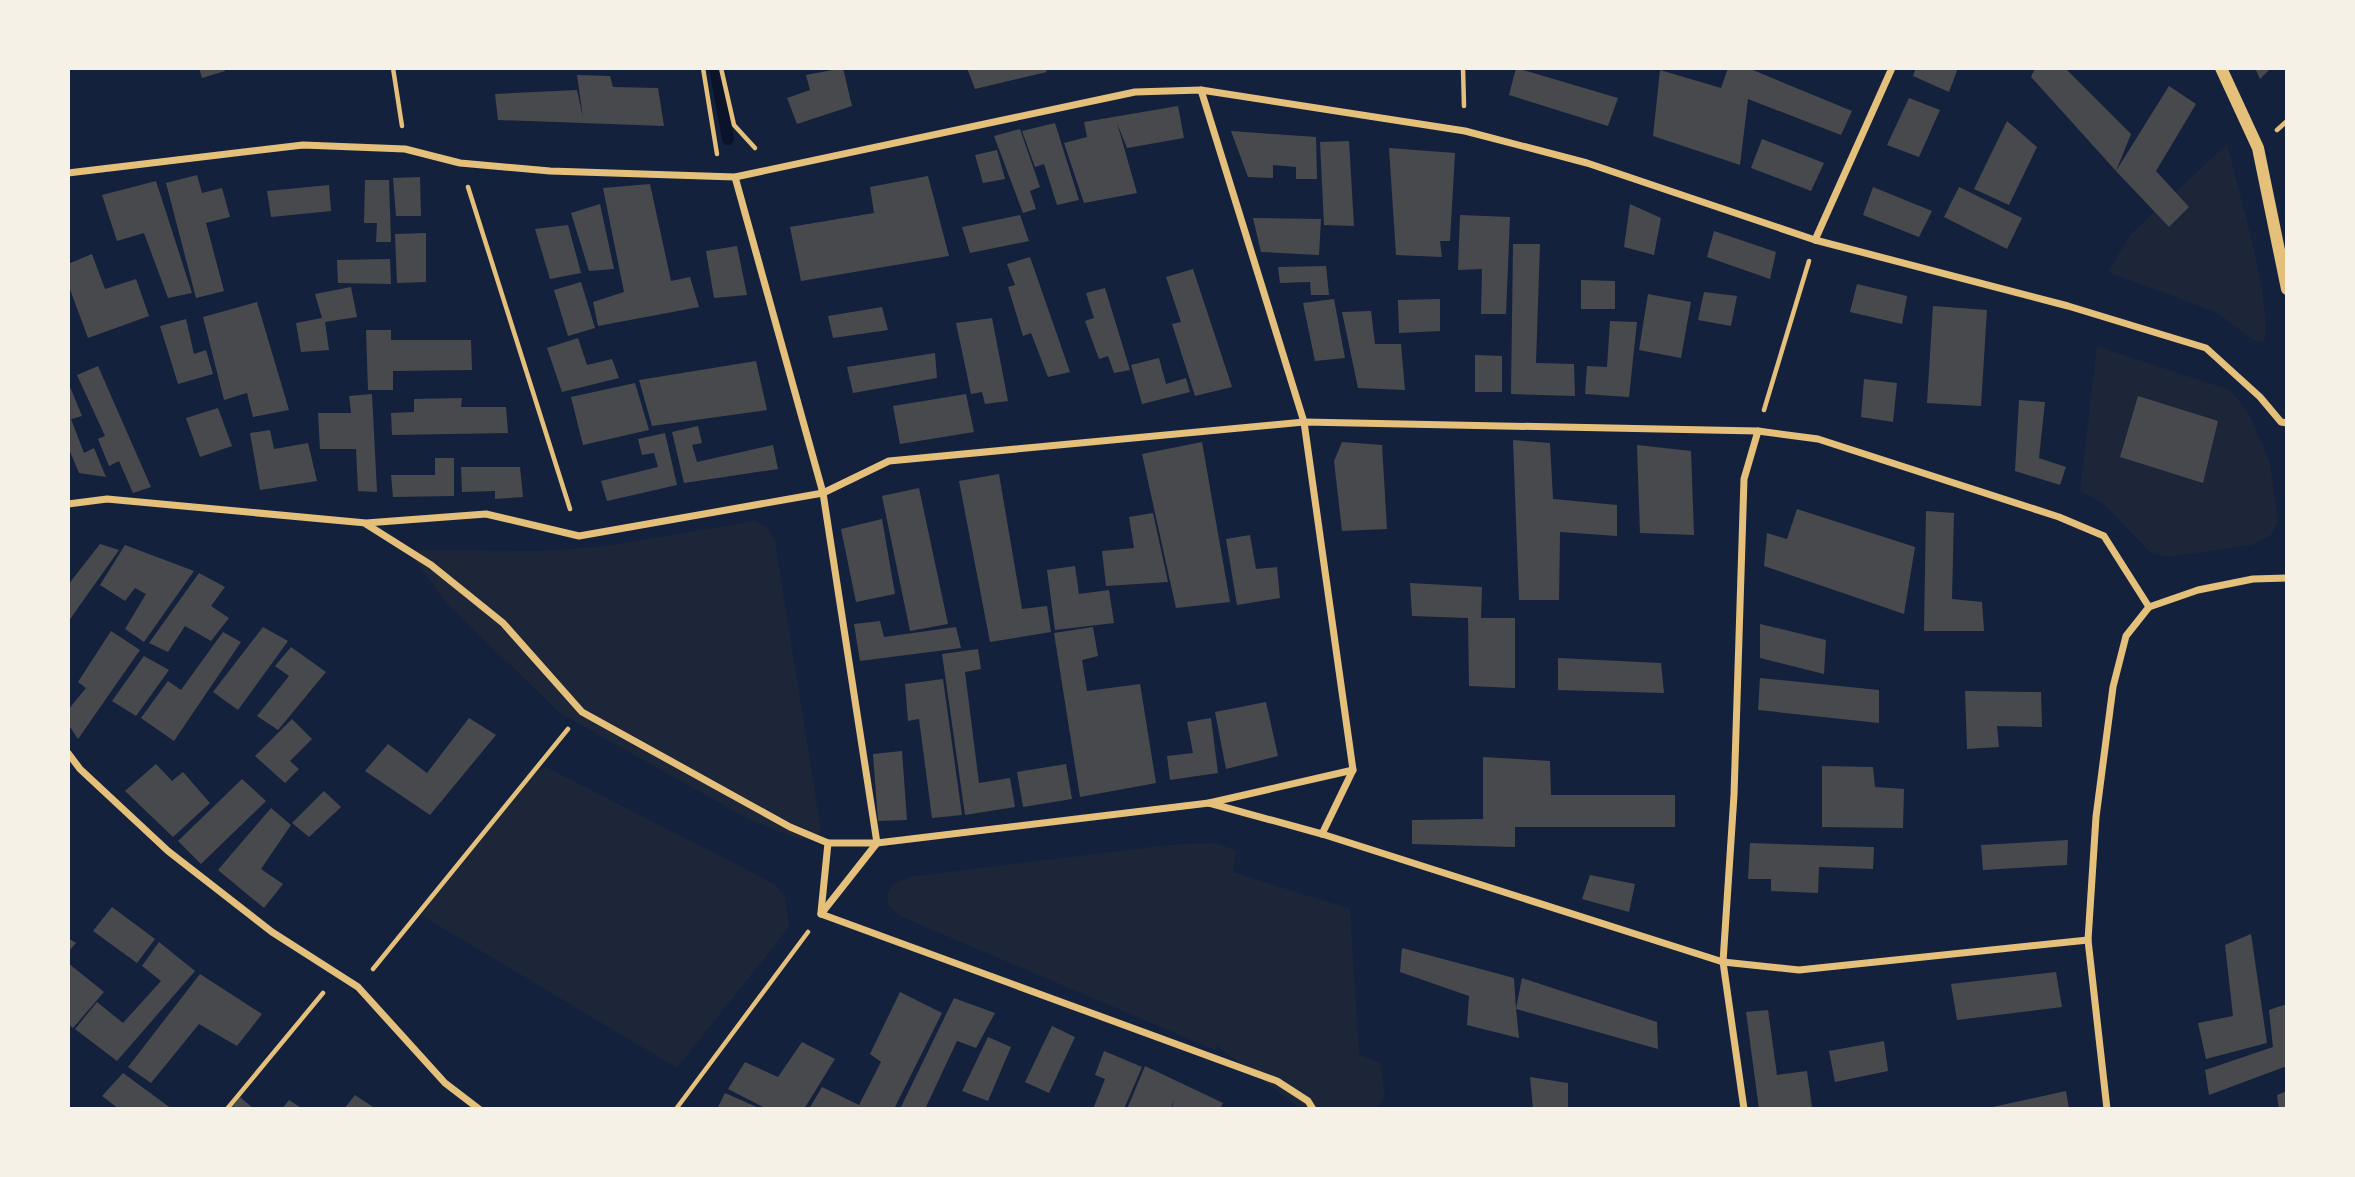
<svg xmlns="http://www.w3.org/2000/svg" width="2355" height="1177" viewBox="0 0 2355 1177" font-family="'Asap Condensed',sans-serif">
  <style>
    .green { fill: #1d2539 }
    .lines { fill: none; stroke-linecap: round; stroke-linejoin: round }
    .stream { stroke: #0b132b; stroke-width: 12 }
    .building { fill: #48494c }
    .path { stroke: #e5c07b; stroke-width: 4.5 }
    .minor { stroke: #e5c07b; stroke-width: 7 }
    .tertiary { stroke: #e5c07b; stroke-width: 12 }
  </style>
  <rect width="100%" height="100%" fill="#14213d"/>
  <g class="green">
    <path d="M 2227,144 C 2237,186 2274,307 2264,342 L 2253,340 L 2216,312 L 2108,272 L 2130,235 Z"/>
    <polygon points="2097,346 2230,390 2248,412 2270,463 2278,521 2271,535 2252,545 2168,557 2151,553 2103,503 2080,491"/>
    <polygon points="755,521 768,528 775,542 821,830 813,840 799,839 752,821 560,713 449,606 414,560 416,550 540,551 599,547"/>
    <polygon points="546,767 776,885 785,897 789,927 677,1068 421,915 533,773"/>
    <polygon points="1214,843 1236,850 1233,872 1350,909 1359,1054 1380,1063 1385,1094 1377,1109 1301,1109 1216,1045 1215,1050 902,917 889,907 887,895 893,884 910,877 1168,845"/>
  </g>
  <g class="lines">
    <polyline class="stream" points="715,68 728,139"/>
  </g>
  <g class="building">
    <polygon points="199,68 224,68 225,71 202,78"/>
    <polygon points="843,68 852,106 797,124 787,98 810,90 806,75"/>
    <polygon points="967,68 1045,68 1047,72 975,89"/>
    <polygon points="1516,68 1618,98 1608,126 1509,95"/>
    <polygon points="1728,68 1748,68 1852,111 1841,135 1748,99 1740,165 1653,136 1660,70 1721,88"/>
    <polygon points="1916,68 1958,68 1949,92 1913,76"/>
    <polygon points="2035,68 2065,68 2131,134 2116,171 2031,77"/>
    <polygon points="2255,68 2271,68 2260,79"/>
    <polygon points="577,75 610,76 613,87 658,88 664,126 498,120 495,94 577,90 583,118"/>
    <polygon points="2169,86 2196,104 2156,171 2189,207 2169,227 2116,171"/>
    <polygon points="1909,98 1940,110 1919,157 1887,145"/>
    <polygon points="1178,106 1184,138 1127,148 1117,123 1137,193 1084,203 1064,143 1087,137 1084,122"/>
    <polygon points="2007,121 2037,147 2009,205 1974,189"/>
    <polygon points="1055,123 1079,200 1057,205 1044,164 1035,167 1022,131"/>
    <polygon points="1020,129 1040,187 1030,191 1036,209 1023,213 994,136"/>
    <polygon points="1231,131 1316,137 1317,179 1296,179 1296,167 1273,165 1273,178 1248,177"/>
    <polygon points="1762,139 1824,163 1811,191 1751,168"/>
    <polygon points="1349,141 1354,226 1324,225 1320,142"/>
    <polygon points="1389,148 1455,153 1450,241 1440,241 1442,257 1396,255"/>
    <polygon points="997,150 1005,179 983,183 975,155"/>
    <polygon points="197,175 202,193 222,188 230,217 206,223 224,291 196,298 166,183"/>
    <polygon points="928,176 949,256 801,281 790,227 874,213 870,187"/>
    <polygon points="420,177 421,216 396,216 393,178"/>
    <polygon points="365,180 389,180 391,242 376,242 377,223 364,223"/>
    <polygon points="156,181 192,293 168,298 144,233 117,241 102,195"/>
    <polygon points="650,184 671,281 690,277 699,307 598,326 593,302 624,292 603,188"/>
    <polygon points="329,185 331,211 271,217 267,191"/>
    <polygon points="1873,187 1932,211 1919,237 1863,215"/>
    <polygon points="1959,187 2022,218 2007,249 1944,217"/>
    <polygon points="600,204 614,269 589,271 571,213"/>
    <polygon points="1630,204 1661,218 1654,255 1624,247"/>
    <polygon points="1020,215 1029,241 970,253 962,227"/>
    <polygon points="1460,215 1510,217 1506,314 1481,314 1482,269 1458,270"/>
    <polygon points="1253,218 1321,219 1319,255 1261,252"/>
    <polygon points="568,225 581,273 550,279 535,229"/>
    <polygon points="1714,231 1776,252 1770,279 1707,257"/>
    <polygon points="426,233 426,282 397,283 395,234"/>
    <polygon points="1513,244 1540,244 1536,363 1574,364 1575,396 1511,394"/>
    <polygon points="737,246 747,295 714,298 706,251"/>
    <polygon points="92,254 105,289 136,279 149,316 88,338 68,284 68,264"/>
    <polygon points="1030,257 1070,372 1048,377 1031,333 1023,336 1008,287 1015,285 1007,264"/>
    <polygon points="390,259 391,284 338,283 337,260"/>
    <polygon points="1326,266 1329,295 1311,295 1310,282 1280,283 1278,267"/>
    <polygon points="1193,269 1232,387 1195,396 1172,324 1181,322 1166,277"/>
    <polygon points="1581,280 1615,281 1615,309 1581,309"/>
    <polygon points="581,282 595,328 568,336 554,290"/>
    <polygon points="1857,284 1907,296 1902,324 1850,312"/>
    <polygon points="351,287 357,317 325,322 329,350 301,352 296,323 322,318 315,294"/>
    <polygon points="1105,288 1130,370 1114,373 1108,356 1099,359 1085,321 1094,318 1086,293"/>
    <polygon points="1704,292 1737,296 1731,326 1698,320"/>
    <polygon points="1648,294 1691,302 1681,358 1639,350"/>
    <polygon points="1334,299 1345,358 1315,361 1303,303"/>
    <polygon points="1440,299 1440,331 1399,333 1398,300"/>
    <polygon points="257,302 289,410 253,417 247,393 224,400 203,317"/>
    <polygon points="1933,306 1987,310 1981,406 1927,403"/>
    <polygon points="882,307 888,330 833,338 828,316"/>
    <polygon points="1371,311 1375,344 1401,344 1405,390 1358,388 1342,312"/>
    <polygon points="992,318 1008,401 985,404 982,392 971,394 956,323"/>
    <polygon points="186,319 194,354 206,350 213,374 178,384 160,326"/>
    <polygon points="1610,321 1637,322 1629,397 1585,394 1587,366 1607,367"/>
    <polygon points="366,330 391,330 391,340 471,340 472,370 393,371 393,390 368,390"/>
    <polygon points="578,338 587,365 612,359 619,378 562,392 547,348"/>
    <polygon points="935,353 937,378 853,393 847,367"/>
    <polygon points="1475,355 1502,356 1502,392 1475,392"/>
    <polygon points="1159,358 1166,384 1186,378 1190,392 1142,404 1131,365"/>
    <polygon points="756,361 767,410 652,426 639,380"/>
    <polygon points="98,366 151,487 133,493 119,461 109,466 98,439 105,436 77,375"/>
    <polygon points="1864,379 1897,383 1893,422 1861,417"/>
    <polygon points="68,382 82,416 71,419 84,453 94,448 106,477 79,473 68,447"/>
    <polygon points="635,383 649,430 583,445 571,397"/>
    <polygon points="372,394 377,492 358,491 356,449 320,449 318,413 351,413 349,396"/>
    <polygon points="966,394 974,432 900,444 893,406"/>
    <polygon points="2138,396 2218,421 2203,483 2120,457"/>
    <polygon points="462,398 461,407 506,407 508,433 392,435 391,413 414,412 414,399"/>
    <polygon points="2019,400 2045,402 2039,458 2066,467 2060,485 2015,471"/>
    <polygon points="218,408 232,446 200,457 186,418"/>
    <polygon points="698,426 702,443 692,445 697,462 773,445 778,469 684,483 672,432"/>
    <polygon points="270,430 274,449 308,443 317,481 260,490 250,433"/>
    <polygon points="665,433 677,485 607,501 601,481 658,467 654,453 642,455 638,439"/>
    <polygon points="1513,440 1550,443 1553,499 1617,505 1617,536 1560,532 1559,600 1519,600"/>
    <polygon points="1202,442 1230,602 1176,608 1142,454"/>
    <polygon points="1342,442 1382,445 1387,529 1342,531 1334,461"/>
    <polygon points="1637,445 1691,451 1694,535 1640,533"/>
    <polygon points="435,458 454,458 454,496 393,497 391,475 435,475"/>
    <polygon points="461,467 520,467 523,497 495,499 495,491 462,492"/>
    <polygon points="999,474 1022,609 1047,606 1051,632 990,642 959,481"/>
    <polygon points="919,488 948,624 910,631 882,496"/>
    <polygon points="1797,509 1915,547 1904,614 1764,566 1767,533 1787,539"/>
    <polygon points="1926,511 1954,513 1952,599 1982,602 1984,631 1924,631"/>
    <polygon points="1153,513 1168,582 1106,586 1102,551 1134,548 1129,517"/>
    <polygon points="882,519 895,594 856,602 841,529"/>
    <polygon points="1250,535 1256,569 1277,567 1280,598 1237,605 1226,539"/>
    <polygon points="100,544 119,550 68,622 68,585"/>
    <polygon points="125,545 194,571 144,642 125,629 146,594 135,588 125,601 100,585"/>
    <polygon points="1075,566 1079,594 1109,590 1114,623 1055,630 1047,570"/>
    <polygon points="199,573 225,587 211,606 229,618 211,641 185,626 168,652 149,643"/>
    <polygon points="1410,583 1482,587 1481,618 1515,618 1515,688 1469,686 1468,618 1412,616"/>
    <polygon points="880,621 884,637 956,627 961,648 860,661 854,624"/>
    <polygon points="1760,624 1826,640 1824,674 1760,658"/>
    <polygon points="263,627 288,641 238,710 213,692"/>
    <polygon points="1093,627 1098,656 1082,660 1087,691 1140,684 1156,783 1080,797 1054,633"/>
    <polygon points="111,631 140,650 78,739 68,724 68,710 86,688 78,682"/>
    <polygon points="223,632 241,642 174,741 141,718 168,681 181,690"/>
    <polygon points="291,647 326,672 278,730 257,716 289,676 275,666"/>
    <polygon points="978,649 981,669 965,672 979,783 1010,778 1015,807 965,815 942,654"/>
    <polygon points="144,656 169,670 136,716 112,701"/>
    <polygon points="1558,658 1661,663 1664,693 1558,690"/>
    <polygon points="1760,678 1879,690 1879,723 1758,710"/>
    <polygon points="943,679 962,815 932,818 919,719 908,721 905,684"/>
    <polygon points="1965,691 2041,692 2042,727 1997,726 1999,747 1967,749"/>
    <polygon points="1266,702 1278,756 1226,769 1215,712"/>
    <polygon points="469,718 496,735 430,815 365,771 388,744 427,773"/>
    <polygon points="1211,718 1218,773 1170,780 1167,756 1193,753 1187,722"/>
    <polygon points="292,719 312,739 290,761 299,769 285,783 255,756"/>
    <polygon points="902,751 907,820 878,821 873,754"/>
    <polygon points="1483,757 1550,761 1551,795 1675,795 1675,827 1515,827 1515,847 1412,844 1412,820 1483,819"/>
    <polygon points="156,764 172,781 183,772 210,803 173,837 125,791"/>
    <polygon points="1066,764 1072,799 1023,807 1017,772"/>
    <polygon points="1822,766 1873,767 1875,787 1904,789 1903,828 1822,827"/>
    <polygon points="242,779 266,801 201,864 178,841"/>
    <polygon points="324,791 341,807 309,837 292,823"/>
    <polygon points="271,808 291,825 261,869 283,884 264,908 218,870"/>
    <polygon points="2068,840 2067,865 1983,870 1981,845"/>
    <polygon points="1750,843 1874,847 1873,869 1819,867 1818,893 1771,891 1771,879 1748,879"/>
    <polygon points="1590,875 1635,884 1629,912 1582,899"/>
    <polygon points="112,907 155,939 137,963 93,931"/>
    <polygon points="2251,934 2267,1043 2206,1059 2198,1023 2233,1016 2225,945"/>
    <polygon points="68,938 76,943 68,952"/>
    <polygon points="159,942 195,971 117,1061 75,1029 97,1002 123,1023 161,981 142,966"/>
    <polygon points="1402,948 1514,978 1516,1009 1522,978 1657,1022 1658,1049 1516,1009 1519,1038 1467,1025 1469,996 1400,972"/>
    <polygon points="68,963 104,992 73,1028 68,1024"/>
    <polygon points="2056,972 2062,1007 1957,1020 1951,984"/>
    <polygon points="200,974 262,1014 237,1046 199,1024 151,1083 128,1067"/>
    <polygon points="900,992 942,1013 894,1109 809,1109 822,1087 859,1105 881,1062 870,1054"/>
    <polygon points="954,998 995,1013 976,1048 957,1041 925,1109 900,1109"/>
    <polygon points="2287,1004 2287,1066 2209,1095 2205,1070 2273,1047 2269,1010"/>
    <polygon points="1768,1010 1777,1075 1807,1071 1812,1107 1759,1109 1746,1012"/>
    <polygon points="1052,1026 1075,1037 1049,1093 1025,1082"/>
    <polygon points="988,1037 1011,1047 988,1101 962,1091"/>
    <polygon points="1884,1041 1888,1071 1835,1082 1829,1051"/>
    <polygon points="802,1042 835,1059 804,1109 767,1109 728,1089 745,1062 778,1077"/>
    <polygon points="1104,1051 1142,1067 1124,1109 1093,1109 1105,1079 1095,1075"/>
    <polygon points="1145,1066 1223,1103 1220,1109 1172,1109 1174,1100 1171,1109 1127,1109"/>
    <polygon points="123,1073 172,1109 119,1109 102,1096"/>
    <polygon points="1530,1077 1568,1083 1568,1109 1533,1109"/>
    <polygon points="2066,1091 2069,1109 1988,1109 1988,1108"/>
    <polygon points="2287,1091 2287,1109 2279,1109 2277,1095"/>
    <polygon points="725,1093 761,1109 717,1109"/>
    <polygon points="355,1095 376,1109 344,1109"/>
    <polygon points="240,1097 254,1109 231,1109"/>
    <polygon points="289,1100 303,1109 282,1109"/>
  </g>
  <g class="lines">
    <g class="path">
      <polyline points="393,68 402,126"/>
      <polyline points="703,68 717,154"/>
      <polyline points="721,68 734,125 755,148"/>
      <polyline points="1463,68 1464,106"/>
      <polyline points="2277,130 2287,121"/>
      <polyline points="468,187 570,509"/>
      <polyline points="1764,410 1809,261"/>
      <polyline points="373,969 568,729"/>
      <polyline points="227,1109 323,993"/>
      <polyline points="676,1109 808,932"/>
    </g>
    <g class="minor">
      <polyline points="1201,90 1304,422 1353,770 1322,834"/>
      <polyline points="68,173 303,145 405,149 460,163 550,171 735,177 1135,92 1201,90 1465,131 1587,163 1815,240 2068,306 2206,348 2260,397 2281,422 2287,423"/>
      <polyline points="735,177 823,493 877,843 821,914"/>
      <polyline points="1815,240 1892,68"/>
      <polyline points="68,504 107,499 366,523 486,514 579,536 823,493 889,461 1304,422 1758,431 1818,439 2059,517 2104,536 2149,607"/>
      <polyline points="366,524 431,565 503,623 582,712 790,827 828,843 821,912"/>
      <polyline points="68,753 80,769 168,851 272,932 358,987 445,1083 479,1109"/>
      <polyline points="1209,803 1353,770"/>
      <polyline points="828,843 877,843 1209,803 1322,834 1723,962 1799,970 2088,940"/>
      <polyline points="821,914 1277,1081 1308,1101 1313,1109"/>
      <polyline points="1744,1109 1723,962 1734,795 1744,479 1758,431"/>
      <polyline points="2107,1109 2088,940 2096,817 2113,687 2126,636 2149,607 2198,590 2253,579 2287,578"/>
    </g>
    <polyline class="tertiary" points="2221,68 2258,148 2287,289"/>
  </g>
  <rect width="2355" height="1177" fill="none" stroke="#f6f1e7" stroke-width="140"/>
</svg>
